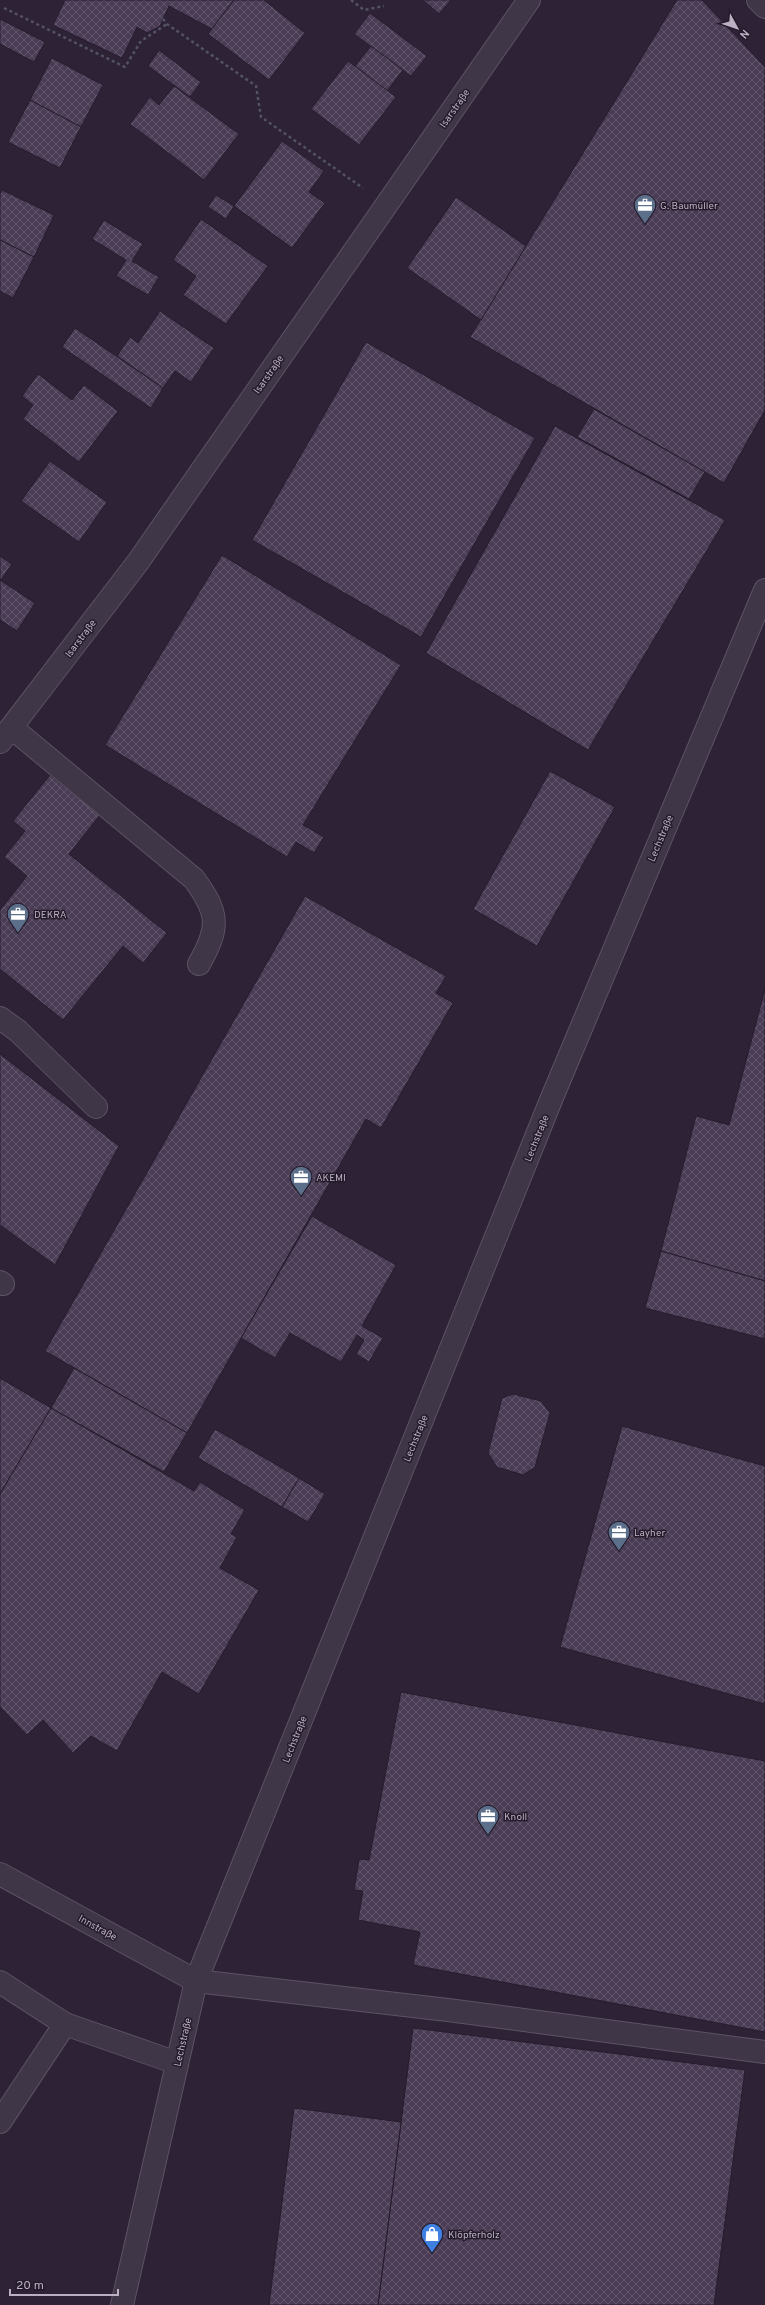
<svg xmlns="http://www.w3.org/2000/svg" width="765" height="2305" viewBox="0 0 765 2305" font-family="Overpass,sans-serif">
  <style>
    .building { fill: url(#building-cross-hatch); stroke: #261d2e }
    .lines { fill: none; stroke-linecap: round; stroke-linejoin: round }
    .minor-casing { stroke: #5d5365; stroke-width: 24 }
    .path { stroke: #545265; stroke-width: 2.5; stroke-dasharray: 3 3; stroke-linecap: butt }
    .minor { stroke: #3f3647; stroke-width: 22 }
    .labels { text-anchor: middle; stroke-width: 3; stroke-linejoin: round; paint-order: stroke }
    .street-label { font-size: 10px; fill: #bbb0c3; stroke: #241b2b }
    .poi-label { font-size: 10px; fill: #bbb0c3; stroke: #241b2b; text-anchor: start }
  </style>
  <defs>
    <pattern id="building-cross-hatch" width="8" height="8" patternUnits="userSpaceOnUse"><rect width="8" height="8" fill="#493c54"/><path d="M0 0l8 8M0 8l8-8" fill="none" stroke="#61566b"/></pattern>
  </defs>
  <rect width="100%" height="100%" fill="#2d2236"/>
  <g class="building">
    <polygon points="65,0 234,0 212,29 169,6 160,26 147,33 137,27 122,58 53,25"/>
    <polygon points="234,0 264,0 305,33 269,80 208,34"/>
    <polygon points="423,0 451,0 439,14"/>
    <polygon points="677,0 702,0 765,67 765,410 724,483 470,337"/>
    <polygon points="370,13 427,56 411,76 354,34"/>
    <polygon points="0,19 45,42 34,62 0,44"/>
    <polygon points="371,46 403,70 387,91 355,66"/>
    <polygon points="159,50 201,82 190,97 148,66"/>
    <polygon points="52,58 103,85 81,127 30,100"/>
    <polygon points="348,61 396,97 359,145 311,109"/>
    <polygon points="174,86 239,134 204,180 130,124 150,97 159,105"/>
    <polygon points="30,100 81,127 60,168 8,142"/>
    <polygon points="282,141 324,171 309,192 325,203 292,248 234,206"/>
    <polygon points="2,190 54,215 34,257 0,240 0,194"/>
    <polygon points="216,195 234,206 226,219 208,207"/>
    <polygon points="456,197 526,246 481,320 407,268"/>
    <polygon points="201,219 268,266 226,324 183,295 196,276 173,260"/>
    <polygon points="104,220 143,244 132,261 159,277 148,295 116,276 126,260 92,239"/>
    <polygon points="0,240 34,257 13,298 0,291"/>
    <polygon points="160,311 214,348 191,382 175,371 163,388 117,356 130,337 138,343"/>
    <polygon points="75,328 163,388 151,408 62,347"/>
    <polygon points="366,342 535,438 421,637 252,540"/>
    <polygon points="38,374 72,400 84,385 118,411 79,462 23,419 33,405 22,396"/>
    <polygon points="594,409 705,472 689,499 577,437"/>
    <polygon points="555,426 725,520 588,750 426,653"/>
    <polygon points="50,461 107,502 79,542 21,501"/>
    <polygon points="222,555 401,665 303,825 324,837 314,853 296,842 287,857 105,745"/>
    <polygon points="0,556 12,564 1,580 0,580"/>
    <polygon points="0,580 35,603 17,631 0,620"/>
    <polygon points="550,771 615,807 537,946 473,909"/>
    <polygon points="50,775 100,815 69,854 167,933 143,963 123,946 63,1020 0,969 0,910 27,876 4,857 25,831 13,821"/>
    <polygon points="305,896 446,976 436,993 453,1003 381,1128 366,1119 187,1433 45,1351"/>
    <polygon points="765,989 765,1281 661,1251 696,1116 729,1125"/>
    <polygon points="0,1054 119,1146 55,1265 0,1225"/>
    <polygon points="312,1216 396,1265 362,1326 383,1338 369,1362 356,1354 364,1340 357,1335 341,1362 290,1333 275,1358 241,1338"/>
    <polygon points="661,1251 765,1281 765,1339 645,1308"/>
    <polygon points="74,1368 187,1433 164,1472 51,1408"/>
    <polygon points="0,1378 51,1408 0,1494"/>
    <polygon points="513,1394 541,1401 550,1413 535,1467 523,1475 497,1467 488,1453 502,1398"/>
    <polygon points="51,1408 194,1491 200,1482 245,1510 231,1534 237,1537 220,1568 259,1590 199,1694 162,1672 117,1751 91,1736 73,1753 43,1720 27,1735 0,1707 0,1494"/>
    <polygon points="622,1426 765,1466 765,1704 560,1647"/>
    <polygon points="215,1429 299,1478 282,1507 198,1458"/>
    <polygon points="299,1478 325,1494 308,1522 282,1507"/>
    <polygon points="401,1692 765,1761 765,2032 413,1965 420,1932 358,1920 363,1891 354,1890 358,1866 359,1859 369,1860"/>
    <polygon points="413,2028 745,2070 714,2305 378,2305"/>
    <polygon points="294,2108 401,2122 378,2305 269,2305"/>
  </g>
  <g class="lines">
    <g class="minor-casing">
      <g id="minor">
        <polyline points="758,0 765,7"/>
        <path d="M 12,728 L 194,879 C 219,913 220,927 199,964"/>
        <polyline points="0,742 138,562 529,0"/>
        <polyline points="0,1018 18,1031 96,1107"/>
        <polyline points="0,1282 3,1284"/>
        <polyline points="0,1874 196,1981 448,2010 765,2052"/>
        <polyline points="0,1982 65,2024"/>
        <polyline points="0,2122 65,2024 177,2063"/>
        <polyline points="122,2305 196,1981 551,1100 765,590"/>
      </g>
    </g>
    <g class="path">
      <polyline points="351,0 364,10 384,6"/>
      <polyline points="4,8 125,67 141,41 167,24"/>
      <polyline points="163,19 167,24 256,86 261,117 363,188"/>
    </g>
    <use href="#minor" class="minor"/>
  </g>
  <defs>
    <g id="office-pin" transform="scale(1.15)"><path d="M0 17L-7.5 6A9.5 9.5 0 1 1 7.5 6Z" fill="#5c6f8a" stroke="#241b2b"/><path d="M-6-3h4V-5.5h4V-3h4V5H-6ZM-1-4.5V-3h2v-1.5ZM-6 0V1H6V0Z" fill="#fff"/></g>
    <g id="shop-pin" transform="scale(1.15)"><path d="M0 17L-7.5 6A9.5 9.5 0 1 1 7.5 6Z" fill="#3f7fe0" stroke="#241b2b"/><path d="M-5-2.5h2.3a2.7 3.5 0 0 1 5.4 0H5L5.5 6h-11ZM-1.5-2.5h3a1.5 2.3 0 0 0-3 0Z" fill="#fff"/></g>
  </defs>
  <g fill-rule="evenodd">
    <use href="#office-pin" x="645" y="205"/>
    <use href="#office-pin" x="18" y="914"/>
    <use href="#office-pin" x="301" y="1177"/>
    <use href="#office-pin" x="619" y="1532"/>
    <use href="#office-pin" x="488" y="1816"/>
    <use href="#shop-pin" x="432" y="2234"/>
  </g>
  <g class="labels">
    <g class="street-label">
      <text transform="translate(454 108) rotate(-55)" y="4">Isarstraße</text>
      <text transform="translate(268 374) rotate(-55)" y="4">Isarstraße</text>
      <text transform="translate(80 638) rotate(-53)" y="4">Isarstraße</text>
      <text transform="translate(660 838) rotate(-67)" y="4">Lechstraße</text>
      <text transform="translate(536 1138) rotate(-68)" y="4">Lechstraße</text>
      <text transform="translate(415 1438) rotate(-68)" y="4">Lechstraße</text>
      <text transform="translate(294 1739) rotate(-68)" y="4">Lechstraße</text>
      <text transform="translate(98 1927) rotate(29)" y="4">Innstraße</text>
      <text transform="translate(182 2042) rotate(-77)" y="4">Lechstraße</text>
    </g>
    <g class="poi-label">
      <text x="660" y="209">G. Baumüller</text>
      <text x="34" y="918">DEKRA</text>
      <text x="316" y="1181">AKEMI</text>
      <text x="634" y="1536">Layher</text>
      <text x="504" y="1820">Knoll</text>
      <text x="448" y="2238">Klöpferholz</text>
    </g>
  </g>
  <g transform="translate(737 28) rotate(130)" stroke="#241b2b" stroke-width="3" paint-order="stroke">
  <path d="M0-3L7 15L0 10L-7 15Z" fill="#bbb0c3"/>
  <text y="-6" font-size="11" font-weight="bold" text-anchor="middle" fill="#bbb0c3">N</text>
  </g>
  <path d="M10 2289v6h108v-6" fill="none" stroke="#bbb0c3" stroke-width="2"/>
  <text x="16" y="2289" font-size="12" fill="#bbb0c3" stroke="#241b2b" stroke-width="3" paint-order="stroke">20 m</text>
</svg>
